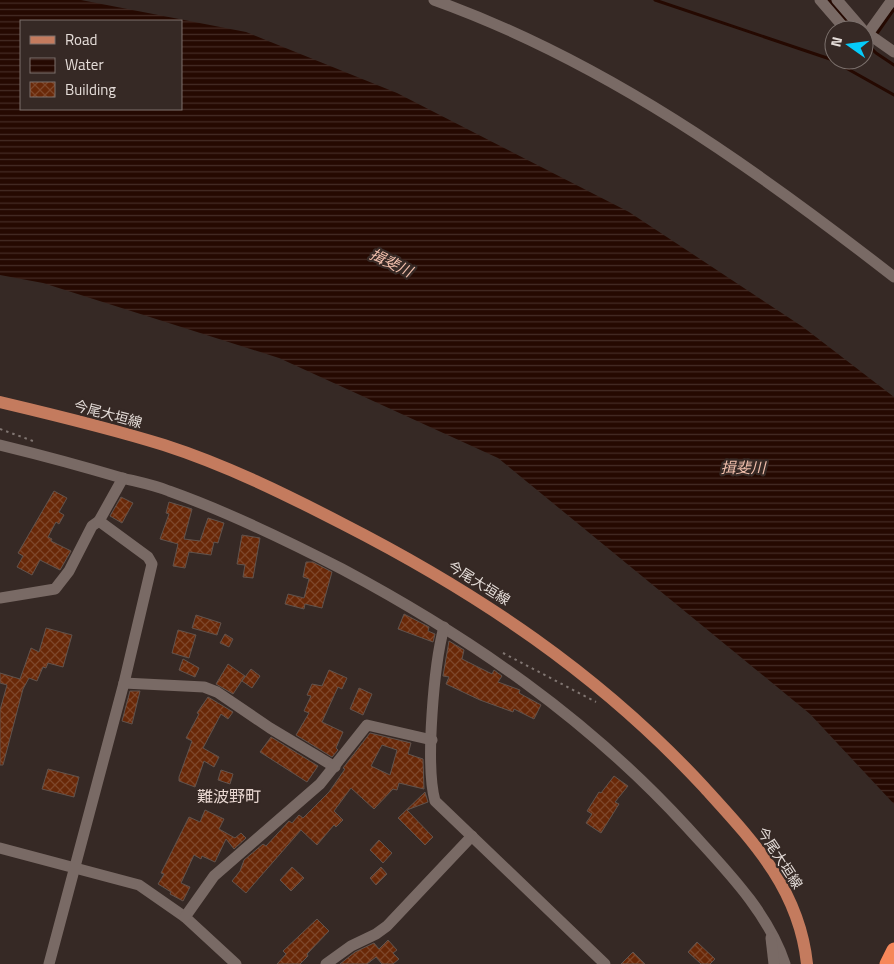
<svg xmlns="http://www.w3.org/2000/svg" width="894" height="964" viewBox="0 0 894 964" font-family="'Titillium Web','Noto Sans JP',sans-serif">
  <style>
    .water { fill: url(#water-rules); fill-rule: evenodd }
    .lines { fill: none; stroke-linecap: round; stroke-linejoin: round }
    .stream { stroke: #250901; stroke-width: 3 }
    .building { fill: url(#building-cross-hatch); stroke: #61534d; fill-rule: evenodd }
    .path { stroke: #817672; stroke-width: 2; stroke-dasharray: 2.5 4; stroke-linecap: butt }
    .minor { stroke: #796a65; stroke-width: 11 }
    .major { stroke: #c47b5e; stroke-width: 12 }
    .highway { stroke: #f6875a; stroke-width: 15 }
    .labels { text-anchor: middle; stroke-width: 4.5; stroke-linejoin: round; paint-order: stroke }
    .street-label { font-size: 14px; fill: #e5ddd9; stroke: #362925 }
    .water-label { font-size: 15px; font-style: italic; fill: #f1bfac; stroke: #362925 }
    .quarter-label { font-size: 16px; fill: #e8d7d1; stroke: #362925 }
  </style>
  <defs>
    <pattern id="water-rules" width="6" height="5" patternUnits="userSpaceOnUse" patternTransform="scale(1.25)"><rect width="6" height="5" fill="#250901"/><path d="M0 2.5h6" fill="none" stroke="#442c25"/></pattern>
    <pattern id="building-cross-hatch" width="8" height="8" patternUnits="userSpaceOnUse" patternTransform="scale(1.25)"><rect width="8" height="8" fill="#692808"/><path d="M0 0l8 8M0 8l8-8" fill="none" stroke="#7e472b"/></pattern>
  </defs>
  <rect width="100%" height="100%" fill="#362925"/>
  <path class="water" d="M 0,0 L 81,0 L 246,32 L 397,93 L 629,212 L 803,327 L 894,397 L 894,804 L 810,714 L 498,458 L 279,358 L 43,283 L 0,275 ZM 21,21 L 181,21 L 181,109 L 21,109 Z"/>
  <g class="lines">
    <g class="stream">
      <polyline points="655,0 830,59 894,95"/>
      <polyline points="829,0 855,30"/>
      <polyline points="876,35 894,9"/>
      <polyline points="865,42 876,53 894,65"/>
    </g>
  </g>
  <g class="building">
    <polygon points="54,491 67,498 59,512 64,515 59,524 56,522 48,537 52,539 51,541 71,551 60,570 40,560 32,575 17,567 23,556 18,553"/>
    <polygon points="121,497 133,503 122,523 110,516"/>
    <polygon points="169,502 192,509 184,539 200,541 208,518 224,523 218,543 214,542 211,555 189,552 185,568 173,566 178,544 160,539 169,514 166,513"/>
    <polygon points="242,535 260,538 253,578 243,577 245,565 237,564"/>
    <polygon points="306,562 313,562 332,572 322,608 305,604 304,609 285,604 288,594 304,598 309,579 303,577"/>
    <polygon points="404,614 429,627 428,631 435,634 433,642 398,629"/>
    <polygon points="196,615 221,623 217,635 192,628"/>
    <polygon points="46,628 72,635 63,667 48,663 46,668 43,667 37,681 29,678 23,689 3,765 0,765 0,710 7,685 0,683 0,673 20,679 31,648 39,652"/>
    <polygon points="178,630 196,635 189,658 172,653"/>
    <polygon points="225,634 233,639 229,647 220,643"/>
    <polygon points="449,641 464,650 462,659 492,674 494,670 502,676 498,682 520,690 519,693 541,705 534,719 514,709 513,712 480,700 446,684 449,677 443,676"/>
    <polygon points="183,659 199,668 195,677 179,670"/>
    <polygon points="228,664 245,676 233,694 216,684"/>
    <polygon points="251,669 260,676 252,688 242,681"/>
    <polygon points="329,670 347,678 342,689 338,687 322,722 343,732 336,748 338,750 332,757 296,735 309,713 304,711 311,696 307,695 312,684 322,686"/>
    <polygon points="359,688 372,694 363,715 350,709"/>
    <polygon points="130,691 140,691 132,724 122,721"/>
    <polygon points="208,697 233,712 228,719 221,714 203,748 219,757 214,767 204,761 195,787 179,781 179,777 192,741 186,738 199,714 197,713"/>
    <path d="M 370,733 L 411,743 L 408,754 L 423,759 L 424,789 L 399,783 L 397,790 L 393,789 L 374,809 L 351,788 L 334,811 L 343,820 L 336,827 L 334,825 L 317,845 L 301,830 L 246,893 L 232,881 L 240,871 L 244,860 L 263,844 L 266,846 L 289,821 L 292,823 L 299,815 L 303,818 L 329,792 L 345,769 L 343,768 ZM 382,745 L 397,750 L 390,775 L 371,766 Z"/>
    <polygon points="271,737 318,766 307,782 260,752"/>
    <polygon points="48,769 79,777 74,797 42,789"/>
    <polygon points="221,770 233,774 230,784 218,780"/>
    <polygon points="614,776 628,786 615,802 619,804 601,833 586,823 592,814 587,811 599,792 601,793"/>
    <polygon points="425,792 428,802 407,810 433,837 425,845 398,818"/>
    <polygon points="205,810 224,819 219,829 235,838 241,833 246,838 234,849 226,839 215,862 202,856 201,859 194,855 181,883 190,887 183,901 170,894 171,892 158,884 164,874 161,873 189,817 200,822"/>
    <polygon points="379,840 392,853 383,863 370,850"/>
    <polygon points="292,867 304,878 291,891 280,880"/>
    <polygon points="381,867 387,874 376,885 370,878"/>
    <polygon points="317,919 329,931 307,954 308,956 300,964 277,964 286,954 283,951"/>
    <polygon points="388,940 397,950 393,953 399,959 393,964 382,964 376,957 367,964 340,964 355,952 374,943 379,949"/>
    <polygon points="697,942 715,959 710,964 701,964 688,952"/>
    <polygon points="633,952 645,964 621,964"/>
  </g>
  <g class="lines">
    <g class="path">
      <polyline points="0,429 33,441"/>
      <polyline points="503,653 596,702"/>
    </g>
    <g class="minor">
      <path d="M 434,0 C 604,61 752,166 894,277"/>
      <polyline points="820,0 846,30"/>
      <polyline points="837,0 863,30"/>
      <polyline points="864,31 894,52"/>
      <polyline points="864,39 892,0"/>
      <path d="M 0,445 C 41,455 82,466 122,478 C 138,482 154,485 169,491 C 228,512 286,540 342,569 C 471,638 587,718 687,827 C 723,867 768,911 785,964"/>
      <polyline points="0,598 55,589 69,571 92,526 99,521 123,478"/>
      <path d="M 444,627 C 434,664 425,765 435,801 L 605,964"/>
      <polyline points="124,683 204,687 217,692 270,728 335,767"/>
      <polyline points="0,848 139,885 185,917 236,964"/>
      <polyline points="185,917 214,876 320,784 367,725 432,740"/>
      <polyline points="771,938 774,964"/>
      <polyline points="49,964 124,683 152,564 148,557 99,521"/>
      <polyline points="326,964 351,946 376,934 387,926 472,836"/>
    </g>
    <path class="major" d="M 0,402 C 55,415 110,428 164,445 C 226,465 285,494 343,524 C 478,593 599,674 703,786 C 752,840 799,888 807,964"/>
    <polyline class="highway" points="887,964 894,950"/>
  </g>
  <g class="labels">
    <g class="street-label">
      <text transform="translate(108 414) rotate(15)" y="5">今尾大垣線</text>
      <text transform="translate(479 583) rotate(32)" y="5">今尾大垣線</text>
      <text transform="translate(780 858) rotate(57)" y="5">今尾大垣線</text>
    </g>
    <g class="water-label">
      <text transform="translate(391 263) rotate(26)" y="5">揖斐川</text>
      <text x="743" y="473">揖斐川</text>
    </g>
    <g class="quarter-label">
      <text x="229" y="802">難波野町</text>
    </g>
  </g>
  <rect x="20" y="20" width="162" height="90" fill="#362925" stroke="#7c716d"/>
  <rect x="30" y="36" width="25" height="8" fill="#c47b5e" stroke="#7c716d"/>
  <text x="65" y="45" font-size="15" fill="#e5ddd9">Road</text>
  <rect x="30" y="58" width="25" height="15" fill="url(#water-rules)" stroke="#7c716d"/>
  <text x="65" y="70" font-size="15" fill="#e5ddd9">Water</text>
  <rect x="30" y="82" width="25" height="15" fill="url(#building-cross-hatch)" stroke="#7c716d"/>
  <text x="65" y="95" font-size="15" fill="#e5ddd9">Building</text>
  <g transform="translate(849 45) rotate(284)"><circle r="24" fill="#362925" stroke="#7c716d"/>
  <path d="M0-4L9 19L0 12L-9 19Z" fill="#05cbf9"/>
  <text y="-8" font-size="14" font-weight="bold" text-anchor="middle" fill="#e5ddd9">N</text>
  </g>
</svg>
